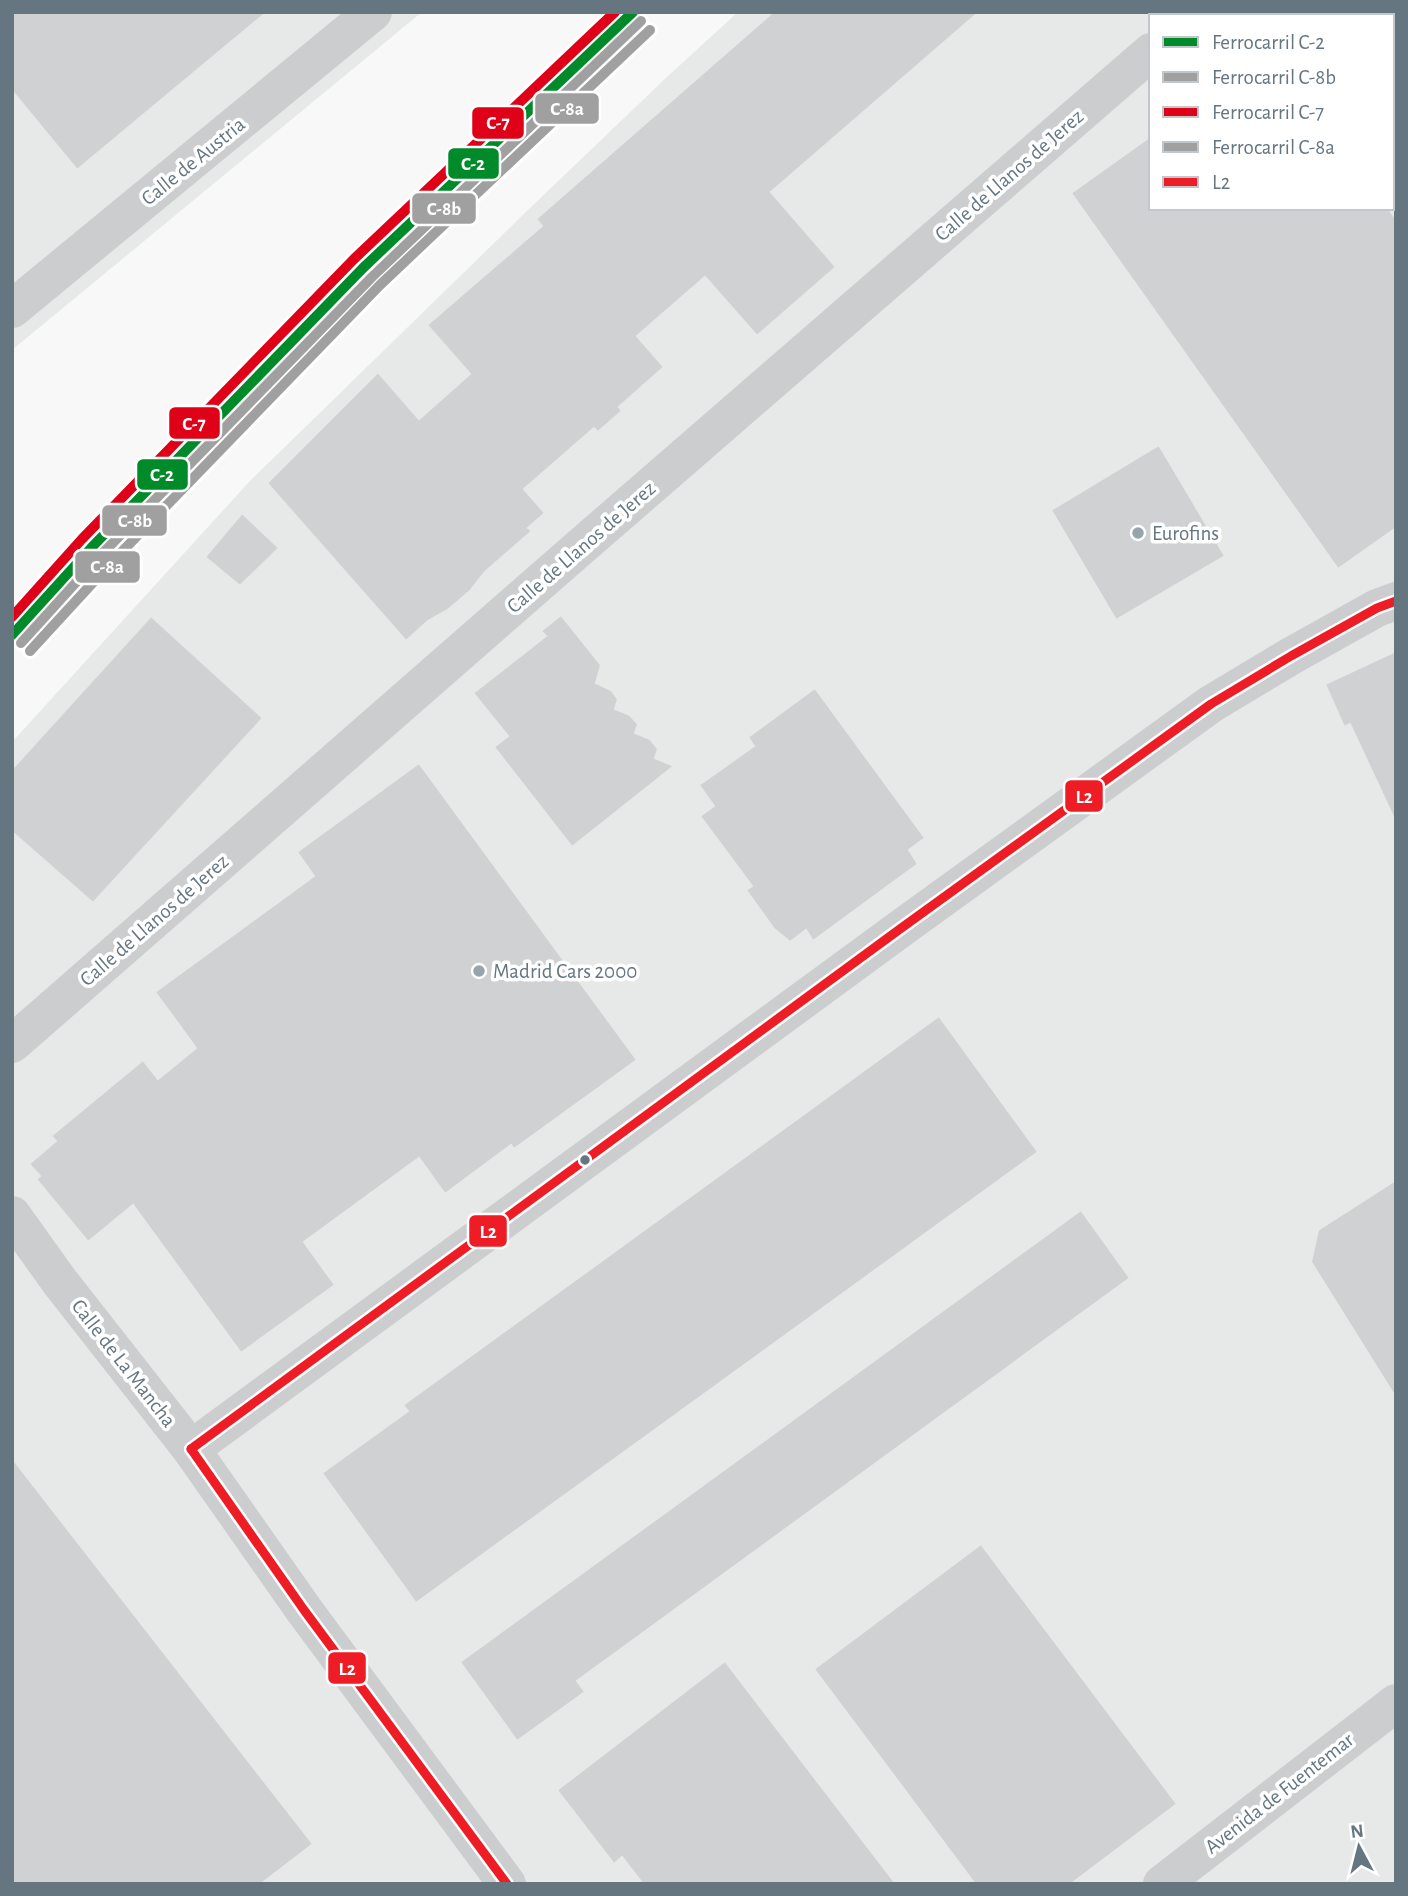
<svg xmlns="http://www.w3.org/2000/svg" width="1408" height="1896" viewBox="0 0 1408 1896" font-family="'Alegreya Sans',sans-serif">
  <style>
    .built { fill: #e7e8e8; fill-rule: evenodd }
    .building { fill: #cfd1d2; stroke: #e8e8e8; stroke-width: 2 }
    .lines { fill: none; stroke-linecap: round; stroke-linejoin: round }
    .minor { stroke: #cbcdce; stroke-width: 38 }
    .bus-1-casing { stroke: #fff; stroke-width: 14 }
    .bus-1 { stroke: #ee1c25; stroke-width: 9 }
    .rail-1-casing { stroke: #fff; stroke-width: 16 }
    .rail-2-casing { stroke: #fff; stroke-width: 16 }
    .rail-3-casing { stroke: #fff; stroke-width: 16 }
    .rail-4-casing { stroke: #fff; stroke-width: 16 }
    .rail-1 { stroke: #008a29; stroke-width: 10 }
    .rail-2 { stroke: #a0a0a0; stroke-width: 10 }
    .rail-3 { stroke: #de0118; stroke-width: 10 }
    .rail-4 { stroke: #a0a0a0; stroke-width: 10 }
    .poi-dot { fill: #98a4ab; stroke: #fff; stroke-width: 2.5 }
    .bus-dot { fill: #657681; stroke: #fff; stroke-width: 2.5 }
    .labels { text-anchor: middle; stroke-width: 7; stroke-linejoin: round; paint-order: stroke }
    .street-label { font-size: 21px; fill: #657681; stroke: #fff }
    .poi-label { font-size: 21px; fill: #657681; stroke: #fff; text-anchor: start }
    .line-badge { stroke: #fff; stroke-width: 2.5 }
    .badge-label { font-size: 19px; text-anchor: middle; font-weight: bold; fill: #fff }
  </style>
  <rect width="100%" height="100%" fill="#f8f8f8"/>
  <g class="built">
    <polygon points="12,12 422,12 12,350"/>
    <path d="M 738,12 L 1396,12 L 1396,1884 L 12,1884 L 12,742 L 249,482 L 530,208 L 668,76 ZM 1151,16 L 1392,16 L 1392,208 L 1151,208 Z"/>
  </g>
  <g class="building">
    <polygon points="12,12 267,12 77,170 12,91"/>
    <polygon points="773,12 979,12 771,192 836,267 757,336 705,277 637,336 664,367 619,407 622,411 598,432 594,428 524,489 545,513 528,528 532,531 485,572 470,591 449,609 428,621 406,641 267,483 378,372 419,419 470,374 427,325 542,226 536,219"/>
    <polygon points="1151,136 1151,208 1388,208 1396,219 1396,528 1338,569 1071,193"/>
    <polygon points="1159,445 1225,556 1116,620 1051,510"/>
    <polygon points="242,513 279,548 240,586 205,557"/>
    <polygon points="561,615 601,665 596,683 611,690 618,699 615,709 630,715 638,724 635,733 650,739 658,749 655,758 674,766 572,847 494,747 508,736 473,693 546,636 541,631"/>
    <polygon points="151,616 263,718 93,903 12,832 12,769"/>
    <polygon points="1396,651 1396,823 1350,724 1344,727 1325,684"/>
    <polygon points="815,688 925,838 909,850 918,864 813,941 806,930 790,942 774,929 746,890 752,886 700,816 714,806 699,785 754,746 748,737"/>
    <polygon points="419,763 637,1060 514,1149 511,1145 445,1194 419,1158 304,1242 335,1285 241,1353 133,1205 88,1242 36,1179 40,1176 29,1164 56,1141 51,1136 143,1060 158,1079 196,1048 155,992 314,876 297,852"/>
    <polygon points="939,1016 1038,1152 416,1603 322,1473 408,1411 403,1405"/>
    <polygon points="1396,1180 1396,1398 1311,1262 1318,1230"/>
    <polygon points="1081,1210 1130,1278 577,1681 585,1692 517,1741 460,1662"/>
    <polygon points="12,1458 313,1844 261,1884 12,1884"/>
    <polygon points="981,1544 1177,1804 1071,1884 975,1884 814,1669"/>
    <polygon points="725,1661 896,1884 643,1884 622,1857 614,1864 557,1790"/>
  </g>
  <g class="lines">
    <g class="minor">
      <polyline points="1192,16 1196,12"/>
      <polyline points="12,309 373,12"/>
      <polyline points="12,1044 585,543 1151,52"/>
      <polyline points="12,1215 60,1282 191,1449 304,1610 507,1884"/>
      <polyline points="191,1449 900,929 1211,704 1291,656 1377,608 1396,601"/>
      <polyline points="1162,1884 1396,1703"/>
    </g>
    <g class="bus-1-casing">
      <g id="bus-1">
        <polyline points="191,1449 900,929 1211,704 1291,656 1377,608 1396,601"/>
        <polyline points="191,1449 304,1610 507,1884"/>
      </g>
    </g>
    <use href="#bus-1" class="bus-1"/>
    <g class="rail-1-casing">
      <polyline id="rail-1" points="12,635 91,548 363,268 633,12"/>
    </g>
    <g class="rail-2-casing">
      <polyline id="rail-2" points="21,643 100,556 372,277 641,21"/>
    </g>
    <g class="rail-3-casing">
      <polyline id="rail-3" points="12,617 82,539 354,259 615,12"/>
    </g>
    <g class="rail-4-casing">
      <polyline id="rail-4" points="30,651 109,565 380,285 650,30"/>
    </g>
    <use href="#rail-1" class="rail-1"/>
    <use href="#rail-2" class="rail-2"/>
    <use href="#rail-3" class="rail-3"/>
    <use href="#rail-4" class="rail-4"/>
  </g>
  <g class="poi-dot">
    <circle cx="1138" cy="533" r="7"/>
    <circle cx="479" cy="971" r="7"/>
  </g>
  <circle class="bus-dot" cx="585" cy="1160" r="6"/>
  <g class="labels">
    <g class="street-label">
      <text transform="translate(193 161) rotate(-39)" y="7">Calle de Austria</text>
      <text transform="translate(1009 175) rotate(-41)" y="7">Calle de Llanos de Jerez</text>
      <text transform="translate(581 547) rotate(-41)" y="7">Calle de Llanos de Jerez</text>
      <text transform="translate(154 920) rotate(-41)" y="7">Calle de Llanos de Jerez</text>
      <text transform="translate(124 1363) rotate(52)" y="7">Calle de La Mancha</text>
      <text transform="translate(1279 1793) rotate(-38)" y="7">Avenida de Fuentemar</text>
    </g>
    <g class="poi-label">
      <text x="1152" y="540">Eurofins</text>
      <text x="493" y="978">Madrid Cars 2000</text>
    </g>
  </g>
  <g class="line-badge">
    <rect x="534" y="92" width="66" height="33" rx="7" fill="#a0a0a0"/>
    <rect x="471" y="106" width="54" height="34" rx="7" fill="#de0118"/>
    <rect x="447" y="147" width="53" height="33" rx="7" fill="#008a29"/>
    <rect x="411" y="192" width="66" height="33" rx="7" fill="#a0a0a0"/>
    <rect x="168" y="406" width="53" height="34" rx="7" fill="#de0118"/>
    <rect x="136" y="458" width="53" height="33" rx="7" fill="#008a29"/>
    <rect x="101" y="504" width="67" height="33" rx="7" fill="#a0a0a0"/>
    <rect x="74" y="550" width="67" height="34" rx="7" fill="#a0a0a0"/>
    <rect x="1064" y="779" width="40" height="34" rx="7" fill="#ee1c25"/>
    <rect x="468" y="1214" width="40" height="34" rx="7" fill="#ee1c25"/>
    <rect x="327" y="1651" width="40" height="34" rx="7" fill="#ee1c25"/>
  </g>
  <g class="badge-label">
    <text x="567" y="115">C-8a</text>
    <text x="498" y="129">C-7</text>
    <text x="473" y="170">C-2</text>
    <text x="444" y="215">C-8b</text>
    <text x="194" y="430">C-7</text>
    <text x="162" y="481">C-2</text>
    <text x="135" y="527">C-8b</text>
    <text x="107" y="573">C-8a</text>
    <text x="1084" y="803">L2</text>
    <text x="488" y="1238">L2</text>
    <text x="347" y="1675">L2</text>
  </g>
  <rect width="1408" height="1896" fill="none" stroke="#657681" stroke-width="28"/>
  <rect x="1149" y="14" width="245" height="196" fill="#ffffff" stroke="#c1c8cd" stroke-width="2"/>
  <rect x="1163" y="37" width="35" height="10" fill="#008a29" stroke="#c1c8cd" stroke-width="2"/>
  <text x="1212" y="49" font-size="21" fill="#657681">Ferrocarril C-2</text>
  <rect x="1163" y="72" width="35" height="10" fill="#a0a0a0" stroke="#c1c8cd" stroke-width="2"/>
  <text x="1212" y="84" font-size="21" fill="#657681">Ferrocarril C-8b</text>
  <rect x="1163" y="107" width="35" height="10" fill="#de0118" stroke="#c1c8cd" stroke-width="2"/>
  <text x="1212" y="119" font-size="21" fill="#657681">Ferrocarril C-7</text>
  <rect x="1163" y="142" width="35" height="10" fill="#a0a0a0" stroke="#c1c8cd" stroke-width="2"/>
  <text x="1212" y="154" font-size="21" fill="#657681">Ferrocarril C-8a</text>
  <rect x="1163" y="177" width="35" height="10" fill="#ee1c25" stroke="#c1c8cd" stroke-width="2"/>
  <text x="1212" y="189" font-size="21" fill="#657681">L2</text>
  <g transform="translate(1359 1847) rotate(353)" stroke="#ffffff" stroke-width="5" paint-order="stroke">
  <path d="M0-5L12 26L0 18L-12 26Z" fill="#657681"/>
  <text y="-10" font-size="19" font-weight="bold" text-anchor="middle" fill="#657681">N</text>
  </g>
</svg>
